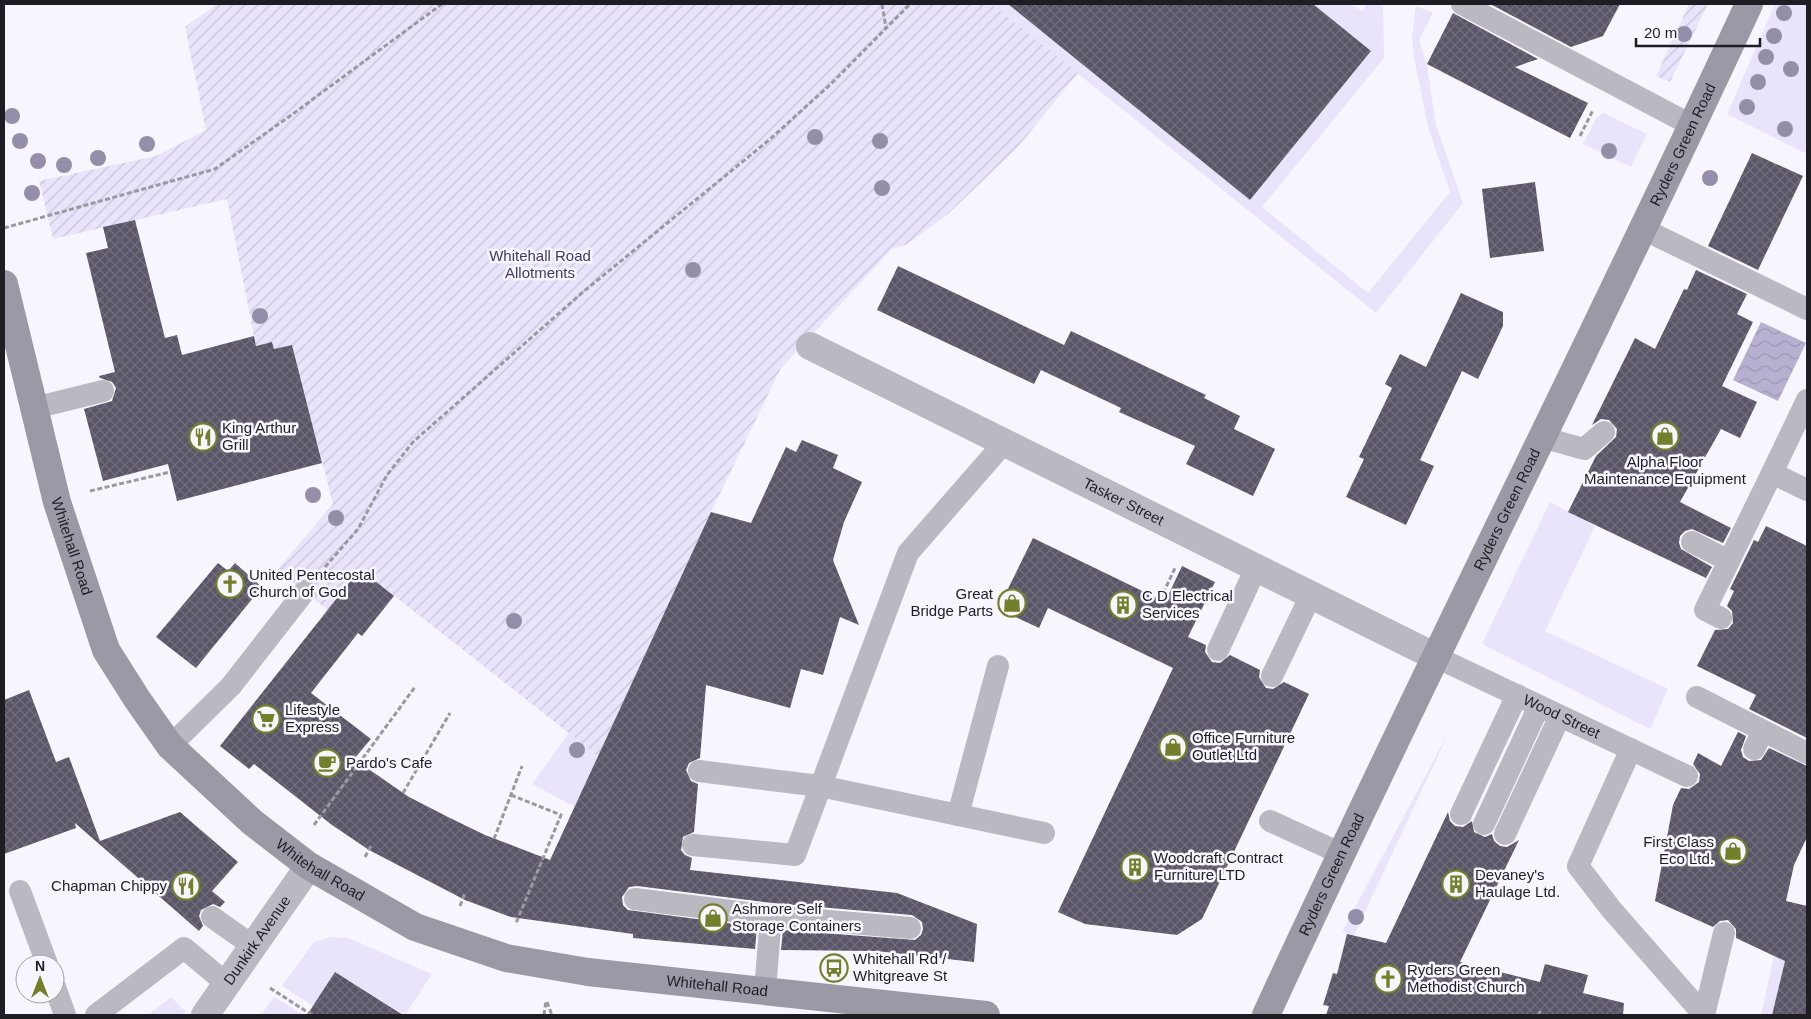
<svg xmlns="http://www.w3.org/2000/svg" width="1811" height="1019" viewBox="0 0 1811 1019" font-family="Arial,sans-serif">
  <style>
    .grass { fill: #e9e4fc }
    .garden { fill: url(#garden-furrows) }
    .water { fill: url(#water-waves) }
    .building { fill: url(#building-cross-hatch) }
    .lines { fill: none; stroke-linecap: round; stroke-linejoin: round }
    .path { stroke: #9a98a0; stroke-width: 3; stroke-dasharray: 5 2.5; stroke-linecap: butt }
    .lane { stroke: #bab8c1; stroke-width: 22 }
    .street { stroke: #bab8c1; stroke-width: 28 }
    .secondary { stroke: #9c99a6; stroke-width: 28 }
    .tree { fill: #958ea9 }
    .labels { text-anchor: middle; stroke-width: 5; stroke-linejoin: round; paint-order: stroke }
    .street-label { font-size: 15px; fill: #1f1d24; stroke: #f7f6fe }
    .park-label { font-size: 15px; fill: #453864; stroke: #f7f6fe }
    .poi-label { font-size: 15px; fill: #1f1d24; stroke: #f7f6fe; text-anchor: start }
  </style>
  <defs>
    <pattern id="garden-furrows" width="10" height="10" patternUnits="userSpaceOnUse" patternTransform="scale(1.25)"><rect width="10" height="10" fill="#e9e4fc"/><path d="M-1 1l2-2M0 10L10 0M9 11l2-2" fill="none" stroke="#c7c3d8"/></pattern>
    <pattern id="water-waves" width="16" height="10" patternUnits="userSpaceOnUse" patternTransform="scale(1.25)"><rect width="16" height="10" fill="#b8b0d0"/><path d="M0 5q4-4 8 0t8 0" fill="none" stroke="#9e97b2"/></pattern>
    <pattern id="building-cross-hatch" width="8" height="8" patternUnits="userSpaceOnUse" patternTransform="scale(1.25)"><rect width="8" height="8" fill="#5a5567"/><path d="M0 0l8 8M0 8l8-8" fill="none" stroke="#726e7c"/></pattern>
  </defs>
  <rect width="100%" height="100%" fill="#f7f6fe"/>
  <g class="grass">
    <polygon points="991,4 1008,4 1250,200 1371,52 1313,4 1350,4 1362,11 1367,4 1383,4 1384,58 1262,207 1368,293 1450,192 1428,127 1414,57 1412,36 1416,6 1433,13 1419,40 1427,65 1436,125 1463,203 1376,313"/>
    <polygon points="1775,4 1807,4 1807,154 1727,114"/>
    <polygon points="1604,113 1647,134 1631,167 1583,144 1597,117"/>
    <polygon points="1550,502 1595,526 1545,631 1668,689 1650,729 1482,644"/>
    <polygon points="1451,728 1354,935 1342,932"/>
    <polygon points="569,733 598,756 575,807 532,784"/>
    <polygon points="1786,901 1798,904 1772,1015 1761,1015"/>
    <polygon points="331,937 348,938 432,974 405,1015 335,972 313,1006 282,986 314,942"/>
    <polygon points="171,997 186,1012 181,1015 148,1015"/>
    <polygon points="274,997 304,1015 261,1015"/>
  </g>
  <g class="garden">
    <polygon points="217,4 991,4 1078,73 1018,147 947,215 906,245 892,249 781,368 711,512 598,756 360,569 328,610 277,570 333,504 292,345 274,349 272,342 256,346 227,199 53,239 39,181 156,156 206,130 185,27"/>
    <polygon points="1689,4 1708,4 1670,82 1656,76"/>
  </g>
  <polygon class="water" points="1761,322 1806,343 1778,401 1733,380"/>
  <g class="building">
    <polygon points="1008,4 1313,4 1371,51 1250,200"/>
    <polygon points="1490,4 1620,4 1603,36 1571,47"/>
    <polygon points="1453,13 1538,59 1515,67 1588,103 1570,138 1427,64"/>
    <polygon points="1752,153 1803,176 1758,270 1708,246"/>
    <polygon points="1535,182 1544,251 1490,258 1482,189"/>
    <polygon points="135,220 165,338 177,335 182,355 254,336 256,346 272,342 274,349 292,345 322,463 177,501 168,464 103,481 84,409 112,401 116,388 112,382 100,378 99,376 115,372 86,253 108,248 103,227"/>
    <polygon points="898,266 1064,345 1071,331 1206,395 1204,398 1240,416 1234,429 1275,449 1253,496 1186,464 1195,446 1119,412 1121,408 1041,370 1034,384 877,310"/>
    <polygon points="1696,270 1747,294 1737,314 1753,322 1722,386 1757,402 1740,438 1721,429 1680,502 1731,528 1723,543 1692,529 1685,531 1680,536 1679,543 1681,549 1712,567 1706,578 1568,512 1596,456 1616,437 1617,429 1609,420 1601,419 1592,425 1635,338 1655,349 1684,289 1687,290"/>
    <polygon points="1461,293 1503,312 1503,326 1478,379 1462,371 1420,460 1434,466 1406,525 1346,497 1364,459 1359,457 1392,388 1385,384 1400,354 1426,367"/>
    <polygon points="802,440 838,455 833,468 862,482 844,522 833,560 859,625 840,617 823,675 801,669 790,708 706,685 700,758 689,763 686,770 691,781 698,784 694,832 683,837 681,850 685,855 692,858 690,870 897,893 977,924 974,962 877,951 781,950 783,930 915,940 921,935 923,929 922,922 912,915 772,903 637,886 629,887 622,897 623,905 628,910 757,927 755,949 633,938 633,934 511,917 465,900 369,850 332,825 254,764 249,769 220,746 360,569 394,596 362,636 358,633 311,693 371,739 354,759 409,797 448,817 485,835 550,860 711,512 751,523 786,447 796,452"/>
    <polygon points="1766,526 1807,546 1807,738 1749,709 1756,695 1697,666 1715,630 1728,629 1733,623 1732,611 1727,606 1734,591 1730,589 1754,540 1758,542"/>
    <polygon points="1033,538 1165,602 1182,566 1215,582 1188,637 1206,645 1205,652 1212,662 1220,663 1230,655 1260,670 1259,677 1266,688 1273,689 1284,682 1309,694 1202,919 1177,935 1085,924 1058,912 1173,668 1048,608 1039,628 998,609"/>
    <polygon points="218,563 228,571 235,563 262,587 196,668 156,637"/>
    <polygon points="29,690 56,762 69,757 100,841 180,812 238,862 212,891 225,902 220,907 213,904 201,910 199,916 203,926 199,931 75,823 76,828 4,854 4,700"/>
    <polygon points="1738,732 1746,736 1741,750 1743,757 1749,761 1761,760 1769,748 1807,766 1807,837 1794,865 1786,901 1807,906 1807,1015 1772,1015 1785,961 1736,938 1736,929 1728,920 1720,921 1713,927 1655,901 1673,805 1681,788 1689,789 1699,782 1700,774 1693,764 1698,753 1721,766"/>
    <polygon points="1448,812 1450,821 1455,826 1463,827 1472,821 1474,832 1485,837 1492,834 1494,841 1500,846 1507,847 1519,840 1460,962 1540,982 1545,964 1588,975 1583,993 1624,1003 1623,1015 1326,1015 1329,1006 1323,1005 1333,973 1337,974 1347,934 1386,943"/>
    <polygon points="335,972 403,1015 307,1015"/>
  </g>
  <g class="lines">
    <g class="path">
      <polyline points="882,4 886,28"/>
      <polyline points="1580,136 1593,110"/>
      <polyline points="4,228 215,169 290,116 442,4"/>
      <polyline points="90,491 170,472"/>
      <polyline points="325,567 358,529 387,475 413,442 583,292 769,140 832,83 910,4"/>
      <polyline points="1160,600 1176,566"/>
      <polyline points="403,793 450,713"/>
      <polyline points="511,795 561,815 516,923"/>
      <polyline points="314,825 415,687"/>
      <polyline points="494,839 522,766"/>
      <polyline points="365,857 372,844"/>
      <polyline points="460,906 465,893"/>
      <polyline points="270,988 312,1015"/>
      <polyline points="547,1002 552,1015"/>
      <polyline points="544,1015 546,1001"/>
      <polyline points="1539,1015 1540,1011"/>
    </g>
    <g class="lane">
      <polyline points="1462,4 1693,126"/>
      <polyline points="1643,229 1807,309"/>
      <polyline points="1807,400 1772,473 1807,490"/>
      <polyline points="34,408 103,391"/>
      <polyline points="1541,437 1584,449 1604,432"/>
      <polyline points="1692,542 1729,561"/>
      <polyline points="1721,618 1705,610 1772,473"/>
      <polyline points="1218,650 1256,568"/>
      <path id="s1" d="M 1436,657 L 1687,776"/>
      <polyline points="1272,676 1311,595"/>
      <polyline points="1697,697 1807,753"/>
      <polyline points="170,746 231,686 305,591"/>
      <polyline points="1631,749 1578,866 1611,909 1704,1015"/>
      <polyline points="1754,749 1763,731"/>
      <polyline points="699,771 820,786 1044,833"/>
      <polyline points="1461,814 1517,695"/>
      <polyline points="958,815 998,666"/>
      <polyline points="1270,821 1342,854"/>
      <polyline points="1484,824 1539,706"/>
      <polyline points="1505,834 1560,716"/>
      <polyline points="693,845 795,855 908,553 1004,443"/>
      <polyline points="20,891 47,964"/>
      <polyline points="635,899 771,916 910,928"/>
      <polyline points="212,917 253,946"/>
      <polyline points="55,987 65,1015"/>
      <polyline points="765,990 771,916"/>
      <polyline points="96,1015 184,948 227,984"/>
      <polyline points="1704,1015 1724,933"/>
    </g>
    <g class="street">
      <path id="s2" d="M 810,346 L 1436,657"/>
      <path id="s3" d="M 205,1015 L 309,866"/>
    </g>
    <g class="secondary">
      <path id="s4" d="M 4,284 L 57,502 L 106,650 L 137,699 L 170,746 L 252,822 L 309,866 L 415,927 L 506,958 L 588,972 L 986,1015"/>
      <path id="s5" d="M 1266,1015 C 1422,676 1592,343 1749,4"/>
    </g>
  </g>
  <g class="tree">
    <circle cx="1784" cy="13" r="8"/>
    <circle cx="1684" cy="34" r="8"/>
    <circle cx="1774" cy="36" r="8"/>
    <circle cx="1766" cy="57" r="8"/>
    <circle cx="1791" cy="69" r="8"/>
    <circle cx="1758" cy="82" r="8"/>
    <circle cx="1747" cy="107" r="8"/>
    <circle cx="12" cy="116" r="8"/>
    <circle cx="1785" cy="129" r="8"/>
    <circle cx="815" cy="137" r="8"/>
    <circle cx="20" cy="141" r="8"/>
    <circle cx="880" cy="141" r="8"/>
    <circle cx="147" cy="144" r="8"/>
    <circle cx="1609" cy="151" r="8"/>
    <circle cx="98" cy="158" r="8"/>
    <circle cx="38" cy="161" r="8"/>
    <circle cx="64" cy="165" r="8"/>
    <circle cx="1710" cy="178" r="8"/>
    <circle cx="882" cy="188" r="8"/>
    <circle cx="32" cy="193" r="8"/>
    <circle cx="693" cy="270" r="8"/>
    <circle cx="260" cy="316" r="8"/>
    <circle cx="313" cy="495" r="8"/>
    <circle cx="336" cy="518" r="8"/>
    <circle cx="514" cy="621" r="8"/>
    <circle cx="577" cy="750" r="8"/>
    <circle cx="1356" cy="917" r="8"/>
  </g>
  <defs>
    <g id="shop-ring" transform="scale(1.4375)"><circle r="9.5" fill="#f7f6fe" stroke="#747f2b" stroke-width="1.5"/><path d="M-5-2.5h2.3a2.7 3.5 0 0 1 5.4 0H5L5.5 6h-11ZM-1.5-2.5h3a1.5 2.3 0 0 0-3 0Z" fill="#747f2b"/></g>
    <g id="restaurant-ring" transform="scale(1.4375)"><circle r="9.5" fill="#f7f6fe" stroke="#747f2b" stroke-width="1.5"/><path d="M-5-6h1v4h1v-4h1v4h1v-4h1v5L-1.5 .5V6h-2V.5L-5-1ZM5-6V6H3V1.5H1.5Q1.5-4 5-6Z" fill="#747f2b"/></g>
    <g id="church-ring" transform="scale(1.4375)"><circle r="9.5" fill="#f7f6fe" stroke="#747f2b" stroke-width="1.5"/><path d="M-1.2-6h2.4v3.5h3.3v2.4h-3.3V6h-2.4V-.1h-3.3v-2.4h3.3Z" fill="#747f2b"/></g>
    <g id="building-ring" transform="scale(1.4375)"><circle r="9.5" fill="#f7f6fe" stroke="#747f2b" stroke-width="1.5"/><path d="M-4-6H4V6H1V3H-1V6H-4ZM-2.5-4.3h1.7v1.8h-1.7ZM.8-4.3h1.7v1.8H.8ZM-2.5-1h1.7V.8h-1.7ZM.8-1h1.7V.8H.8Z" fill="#747f2b"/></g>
    <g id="supermarket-ring" transform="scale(1.4375)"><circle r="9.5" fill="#f7f6fe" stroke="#747f2b" stroke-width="1.5"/><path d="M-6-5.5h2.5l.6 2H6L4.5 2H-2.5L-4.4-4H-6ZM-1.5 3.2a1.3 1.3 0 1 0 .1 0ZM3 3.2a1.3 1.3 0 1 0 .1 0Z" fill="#747f2b"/></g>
    <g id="cafe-ring" transform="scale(1.4375)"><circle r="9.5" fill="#f7f6fe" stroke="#747f2b" stroke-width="1.5"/><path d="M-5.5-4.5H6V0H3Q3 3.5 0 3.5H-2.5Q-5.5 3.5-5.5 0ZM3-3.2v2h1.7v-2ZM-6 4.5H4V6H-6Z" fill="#747f2b"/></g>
    <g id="bus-ring" transform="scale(1.4375)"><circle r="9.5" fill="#f7f6fe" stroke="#747f2b" stroke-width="1.5"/><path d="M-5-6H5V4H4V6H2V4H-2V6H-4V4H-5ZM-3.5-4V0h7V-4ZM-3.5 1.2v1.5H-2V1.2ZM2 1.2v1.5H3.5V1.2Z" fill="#747f2b"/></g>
  </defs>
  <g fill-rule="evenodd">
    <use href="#shop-ring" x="1665" y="436"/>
    <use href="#restaurant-ring" x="203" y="437"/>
    <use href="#church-ring" x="230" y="584"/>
    <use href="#shop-ring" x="1012" y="603"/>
    <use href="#building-ring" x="1123" y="605"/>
    <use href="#supermarket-ring" x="266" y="719"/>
    <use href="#shop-ring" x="1173" y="747"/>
    <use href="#cafe-ring" x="327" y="763"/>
    <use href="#shop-ring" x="1733" y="851"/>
    <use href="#building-ring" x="1135" y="867"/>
    <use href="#building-ring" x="1456" y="884"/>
    <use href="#restaurant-ring" x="186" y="886"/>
    <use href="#shop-ring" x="713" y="918"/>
    <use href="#bus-ring" x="834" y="968"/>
    <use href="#church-ring" x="1388" y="979"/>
  </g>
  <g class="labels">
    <g class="street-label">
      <text dy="5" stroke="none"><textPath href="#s5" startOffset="965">Ryders Green Road</textPath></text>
      <text dy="5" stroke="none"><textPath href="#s2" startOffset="350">Tasker Street</textPath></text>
      <text dy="5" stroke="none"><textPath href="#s5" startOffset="560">Ryders Green Road</textPath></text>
      <text dy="5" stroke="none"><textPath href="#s4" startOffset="271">Whitehall Road</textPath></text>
      <text dy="5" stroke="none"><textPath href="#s1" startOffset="139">Wood Street</textPath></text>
      <text dy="5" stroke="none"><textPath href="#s4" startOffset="691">Whitehall Road</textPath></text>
      <text dy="5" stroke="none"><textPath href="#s5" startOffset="155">Ryders Green Road</textPath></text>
      <text dy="5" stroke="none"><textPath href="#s3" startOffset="91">Dunkirk Avenue</textPath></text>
      <text dy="5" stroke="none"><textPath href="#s4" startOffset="1111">Whitehall Road</textPath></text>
    </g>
    <g class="park-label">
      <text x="540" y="261">Whitehall Road<tspan x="540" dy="17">Allotments</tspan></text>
    </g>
    <g class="poi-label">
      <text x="222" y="433">King Arthur<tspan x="222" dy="17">Grill</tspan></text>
      <text x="1665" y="467" text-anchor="middle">Alpha Floor<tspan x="1665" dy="17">Maintenance Equipment</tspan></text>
      <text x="249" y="580">United Pentecostal<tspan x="249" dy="17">Church of God</tspan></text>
      <text x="993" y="599" text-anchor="end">Great<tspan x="993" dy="17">Bridge Parts</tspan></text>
      <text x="1142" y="601">C D Electrical<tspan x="1142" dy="17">Services</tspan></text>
      <text x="285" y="715">Lifestyle<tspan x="285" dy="17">Express</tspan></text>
      <text x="1192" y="743">Office Furniture<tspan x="1192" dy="17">Outlet Ltd</tspan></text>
      <text x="346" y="768">Pardo's Cafe</text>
      <text x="1714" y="847" text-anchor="end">First Class<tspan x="1714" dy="17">Eco Ltd.</tspan></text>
      <text x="1154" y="863">Woodcraft Contract<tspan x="1154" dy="17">Furniture LTD</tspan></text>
      <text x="1475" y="880">Devaney's<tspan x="1475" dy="17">Haulage Ltd.</tspan></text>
      <text x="167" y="891" text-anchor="end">Chapman Chippy</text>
      <text x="732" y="914">Ashmore Self<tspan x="732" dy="17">Storage Containers</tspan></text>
      <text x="853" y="964">Whitehall Rd /<tspan x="853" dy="17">Whitgreave St</tspan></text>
      <text x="1407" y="975">Ryders Green<tspan x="1407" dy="17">Methodist Church</tspan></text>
    </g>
  </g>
  <rect width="1811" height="1019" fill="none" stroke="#1f1d24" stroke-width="10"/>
  <g transform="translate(40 979)"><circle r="24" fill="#f7f6fe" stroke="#a19fa7"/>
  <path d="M0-4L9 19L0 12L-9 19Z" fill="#747f2b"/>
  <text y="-8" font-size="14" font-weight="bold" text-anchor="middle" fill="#1f1d24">N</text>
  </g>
  <path d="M1636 38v8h124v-8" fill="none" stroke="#1f1d24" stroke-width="2.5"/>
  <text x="1644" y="38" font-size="15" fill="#1f1d24" stroke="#f7f6fe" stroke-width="4" paint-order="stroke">20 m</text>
</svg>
